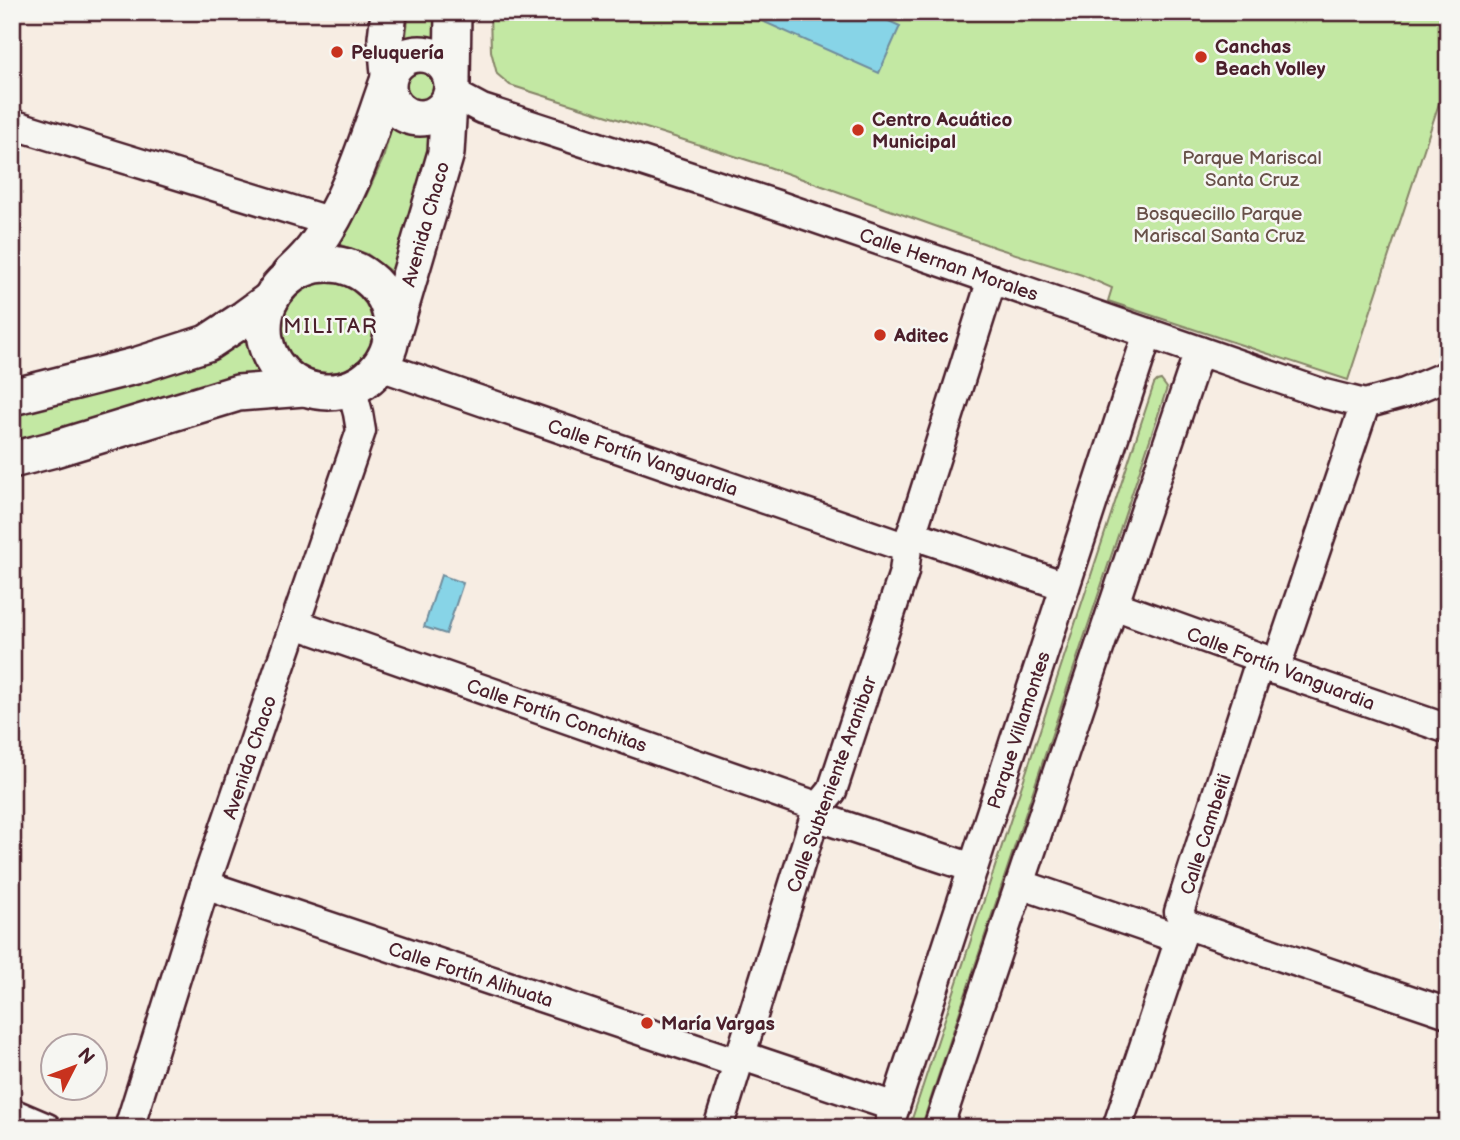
<svg xmlns="http://www.w3.org/2000/svg" width="1460" height="1140" viewBox="0 0 1460 1140" font-family="'Balsamiq Sans',sans-serif">
  <style>
    .built { fill: #f8e3d2 }
    .green { fill: #c3e8a3; stroke: #868467; stroke-width: 2 }
    .water { fill: #87d4e7; stroke: #6f8c9c; stroke-width: 2 }
    .lines { fill: none; stroke-linecap: round; stroke-linejoin: round }
    .minor-casing { stroke: #4a1f2b; stroke-width: 33 }
    .major-casing { stroke: #4a1f2b; stroke-width: 40 }
    .minor { stroke: #f6f6f2; stroke-width: 28 }
    .major { stroke: #f6f6f2; stroke-width: 35 }
    .poi-dot { fill: #c8321e; stroke: #f6f6f2; stroke-width: 2.5 }
    .labels { text-anchor: middle; stroke-width: 5; stroke-linejoin: round; paint-order: stroke }
    .poi-label { font-size: 19px; font-weight: bold; fill: #4a1f2b; stroke: #f6f6f2; text-anchor: start }
    .park-label { font-size: 19px; fill: #685149; stroke: #f6f6f2 }
    .street-label { font-size: 19px; fill: #4a1f2b; stroke: #f6f6f2 }
    .neighbourhood-label { font-size: 21px; letter-spacing: 2px; fill: #4a1f2b; stroke: #f6f6f2 }
  </style>
  <rect width="100%" height="100%" fill="#f7ede3"/>
  <filter id="ink" filterUnits="userSpaceOnUse"><feTurbulence type="fractalNoise" baseFrequency=".0143" numOctaves="2"/><feDisplacementMap in="SourceGraphic" scale="14" xChannelSelector="R" yChannelSelector="G"/><feConvolveMatrix kernelMatrix="1 2 1 2 8 2 1 2 1" color-interpolation-filters="sRGB"/></filter>
  <g filter="url(#ink)">
    <polygon class="built" points="1448,406 1448,542 1436,411"/>
    <g class="green">
      <polygon points="409,12 438,12 438,48 405,45"/>
      <polygon points="490,12 1448,12 1448,76 1348,380 1108,301 1112,288 1082,275 997,248 763,165 510,85 497,74 491,51"/>
      <circle cx="419" cy="88" r="20"/>
      <polygon points="393,122 435,131 393,273 367,254 340,245 366,196 383,159"/>
      <circle cx="327" cy="325" r="48"/>
      <polygon points="250,333 253,348 265,376 12,442 12,411"/>
      <polygon points="1161,380 1167,388 921,1128 909,1128 1154,384 1157,381"/>
    </g>
    <g class="water">
      <polygon points="742,12 869,12 900,26 879,73"/>
      <polygon points="441,575 463,583 446,634 424,627"/>
    </g>
    <g class="lines">
      <g class="minor-casing">
        <g id="minor">
          <polyline points="452,93 482,109 777,205 1321,393 1365,404 1405,393 1448,375"/>
          <polyline points="12,124 331,222"/>
          <polyline points="380,366 907,548"/>
          <polyline points="911,534 1065,586"/>
          <polyline points="1114,605 1261,658 1275,670 1448,729"/>
          <polyline points="296,624 819,807"/>
          <polyline points="1275,670 1365,404"/>
          <polyline points="815,816 973,868"/>
          <polyline points="1020,884 1180,939"/>
          <polyline points="205,885 738,1063"/>
          <polyline points="1185,924 1448,1013"/>
          <polyline points="740,1055 895,1107"/>
          <polyline points="12,1113 47,1128"/>
          <polyline points="129,1128 205,885 361,431 358,413 351,387"/>
          <polyline points="718,1128 815,816 819,807 832,791 904,572 907,548 992,279"/>
          <polyline points="888,1128 1148,333"/>
          <polyline points="938,1128 1199,351"/>
          <polyline points="1117,1128 1185,924 1179,912 1261,658"/>
        </g>
      </g>
      <g class="major-casing">
        <g id="major">
          <polyline points="389,12 386,38 389,74"/>
          <circle cx="420" cy="86" r="32"/>
          <polyline points="452,80 453,12"/>
          <circle cx="328" cy="328" r="64"/>
          <path d="M 289,275 C 298,266 308,257 315,247 C 350,199 367,140 387,84"/>
          <polyline points="393,333 446,153 449,102"/>
          <polyline points="12,397 135,366 207,343 245,318 271,299"/>
          <polyline points="12,460 51,450 238,393 304,388"/>
        </g>
      </g>
      <use href="#minor" class="minor"/>
      <use href="#major" class="major"/>
    </g>
  </g>
  <g class="poi-dot">
    <circle cx="337" cy="52" r="7"/>
    <circle cx="1201" cy="57" r="7"/>
    <circle cx="858" cy="130" r="7"/>
    <circle cx="880" cy="335" r="7"/>
    <circle cx="647" cy="1023" r="7"/>
  </g>
  <g class="labels">
    <g class="poi-label">
      <text x="1215" y="53">Canchas<tspan x="1215" dy="22">Beach Volley</tspan></text>
      <text x="351" y="59">Peluquería</text>
      <text x="872" y="126">Centro Acuático<tspan x="872" dy="22">Municipal</tspan></text>
      <text x="894" y="342">Aditec</text>
      <text x="661" y="1030">María Vargas</text>
    </g>
    <g class="park-label">
      <text x="1252" y="164">Parque Mariscal<tspan x="1252" dy="22">Santa Cruz</tspan></text>
      <text x="1219" y="220">Bosquecillo Parque<tspan x="1219" dy="22">Mariscal Santa Cruz</tspan></text>
    </g>
    <g class="street-label">
      <text transform="translate(425 224) rotate(-74)" y="7">Avenida Chaco</text>
      <text transform="translate(949 264) rotate(19)" y="7">Calle Hernan Morales</text>
      <text transform="translate(643 457) rotate(19)" y="7">Calle Fortín Vanguardia</text>
      <text transform="translate(1281 668) rotate(21)" y="7">Calle Fortín Vanguardia</text>
      <text transform="translate(557 715) rotate(19)" y="7">Calle Fortín Conchitas</text>
      <text transform="translate(1018 730) rotate(-72)" y="7">Parque Villamontes</text>
      <text transform="translate(249 757) rotate(-71)" y="7">Avenida Chaco</text>
      <text transform="translate(831 784) rotate(-70)" y="7">Calle Subteniente Aranibar</text>
      <text transform="translate(1205 834) rotate(-72)" y="7">Calle Cambeiti</text>
      <text transform="translate(471 974) rotate(18)" y="7">Calle Fortín Alihuata</text>
    </g>
    <g class="neighbourhood-label">
      <text x="331" y="333">MILITAR</text>
    </g>
  </g>
  <rect width="1460" height="1140" fill="none" stroke="#f6f6f2" stroke-width="42"/>
  <rect x="21" y="21" width="1418" height="1098" fill="none" stroke="#4a1f2b" stroke-width="2.5" filter="url(#ink)"/>
  <g transform="translate(74 1067) rotate(48)"><circle r="33" fill="#f6f6f2" stroke="#b1a0a2" stroke-width="2"/>
  <path d="M0-5L12 26L0 18L-12 26Z" fill="#c8321e"/>
  <text y="-10" font-size="19" font-weight="bold" text-anchor="middle" fill="#4a1f2b">N</text>
  </g>
</svg>
